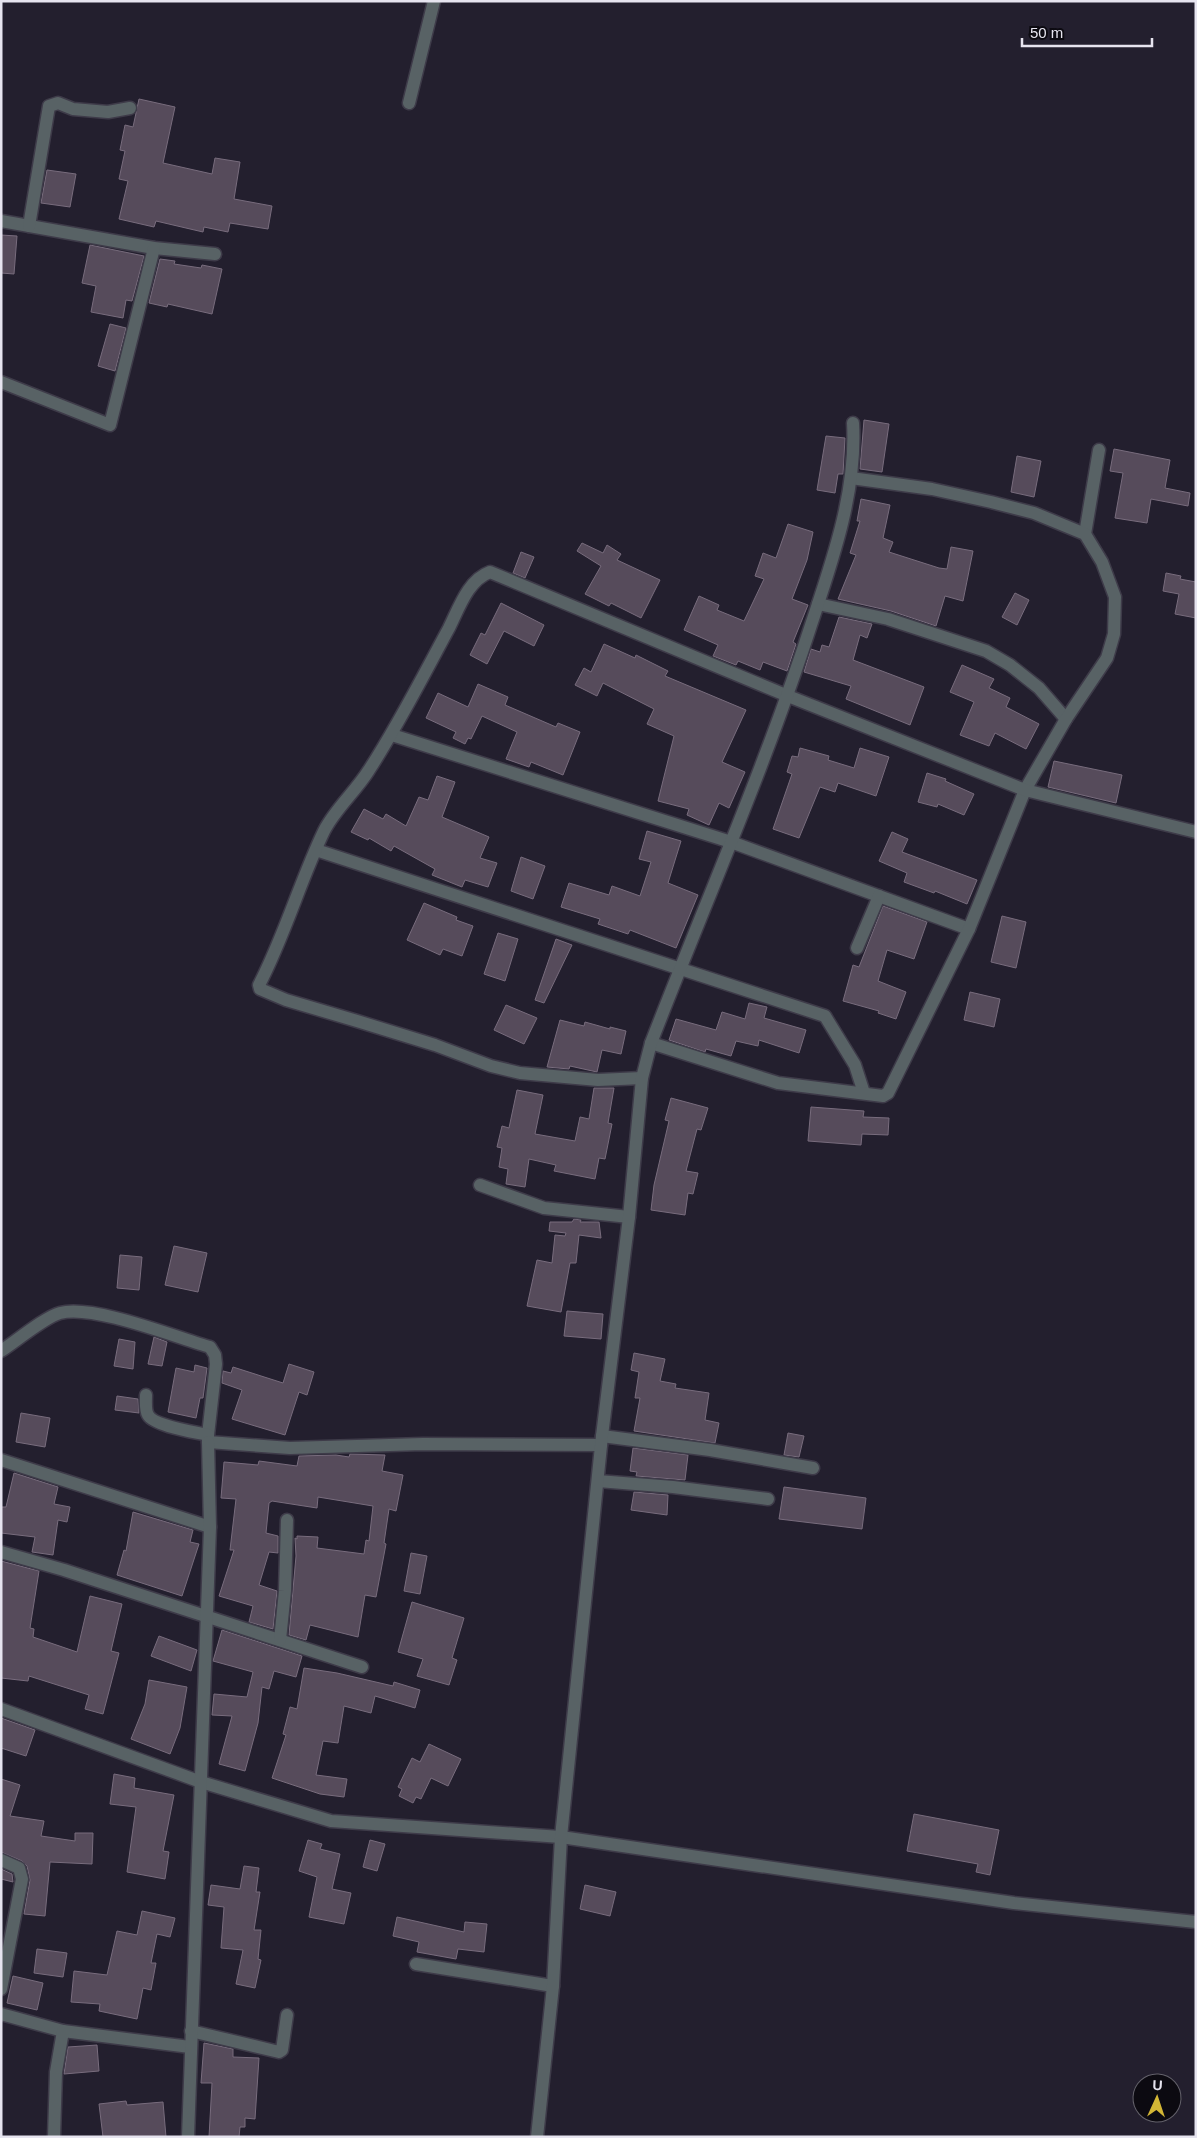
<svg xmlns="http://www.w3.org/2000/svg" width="1197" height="2138" viewBox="0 0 1197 2138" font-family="Helvetica,sans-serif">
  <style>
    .building { fill: #564b5b; stroke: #786c7d }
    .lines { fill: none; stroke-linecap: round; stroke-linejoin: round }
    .street-casing { stroke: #3e3b49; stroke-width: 15 }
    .street { stroke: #586265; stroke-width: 12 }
  </style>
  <rect width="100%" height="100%" fill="#231f2e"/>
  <g class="building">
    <polygon points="139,99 175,107 163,163 212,174 215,158 240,162 234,199 272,206 268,229 230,223 228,232 204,227 203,232 156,221 154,227 119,219 128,181 119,179 125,151 120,150 125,125 133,127"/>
    <polygon points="47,170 76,174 70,207 41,203"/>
    <polygon points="1,235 17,236 14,274 1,273"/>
    <polygon points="90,245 144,256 132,301 126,300 123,318 91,312 96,286 82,283"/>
    <polygon points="160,259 175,261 174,264 201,268 202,265 222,269 212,314 168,304 167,307 149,303"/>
    <polygon points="110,324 126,328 115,371 98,366"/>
    <polygon points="864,420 889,424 882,472 860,469"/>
    <polygon points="826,436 845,438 843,474 838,474 835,493 817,490"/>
    <polygon points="1114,449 1170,460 1165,488 1190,493 1188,506 1151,499 1147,523 1115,518 1123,473 1110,471"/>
    <polygon points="1017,456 1041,461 1034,497 1011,492"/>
    <polygon points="861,499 890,505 883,538 893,542 889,552 939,568 947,569 951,547 973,551 963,601 945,596 936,626 891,611 838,599 856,555 850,553 860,521 857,521"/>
    <polygon points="788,524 813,532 807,560 792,599 808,605 793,642 796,644 787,671 763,662 760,670 738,661 736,665 713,656 718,645 684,630 699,596 719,605 717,610 744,621 764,579 755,576 763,553 776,558"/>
    <polygon points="582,543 603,553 607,545 621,554 617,560 660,580 641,618 611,603 609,606 585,594 601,566 577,551"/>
    <polygon points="521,552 534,557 525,578 513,573"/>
    <polygon points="1166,573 1181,576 1180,579 1196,582 1196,618 1175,614 1179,594 1163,591"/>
    <polygon points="1015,593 1029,600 1017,625 1002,617"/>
    <polygon points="501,603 544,625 534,646 504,631 487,664 470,655 481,633 485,635"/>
    <polygon points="839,617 872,624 867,638 860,635 853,660 924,687 910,725 846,699 851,686 804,672 811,649 820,652 822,645 829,647"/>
    <polygon points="604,644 635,658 636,655 668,671 665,676 746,710 722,762 745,772 729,808 719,803 709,825 687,815 689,809 658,801 674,736 647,724 654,709 603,683 597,696 575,685 584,668 591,672"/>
    <polygon points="962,665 994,679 989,688 1010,698 1006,707 1039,724 1026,749 995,733 989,746 960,735 974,702 950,692"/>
    <polygon points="478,684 508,697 505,705 556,727 558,723 580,732 563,775 531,762 529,767 506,759 517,732 482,716 471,739 468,738 465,744 453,738 456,732 426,718 438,693 468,707"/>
    <polygon points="800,748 829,756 828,760 854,768 860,748 889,757 876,796 838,783 835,792 820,787 799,838 773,829 792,774 787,772 792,756 798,757"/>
    <polygon points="1054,761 1122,775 1116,803 1048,787"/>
    <polygon points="927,773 946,779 945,781 974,794 964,815 938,804 937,807 918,802"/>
    <polygon points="437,776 455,782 442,817 489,837 480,858 497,863 488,887 465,880 462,887 432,875 435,869 394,846 391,851 369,838 368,840 351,832 364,809 383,819 386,814 406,826 419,797 428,800"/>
    <polygon points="647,831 681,841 668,883 698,895 676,948 630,930 628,934 598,924 600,919 561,907 569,883 609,895 612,886 640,896 651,862 639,859"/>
    <polygon points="892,832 908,839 902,852 977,880 967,904 935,891 934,893 904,882 907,873 879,861"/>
    <polygon points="521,857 545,866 533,899 511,891"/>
    <polygon points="424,903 457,917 456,920 473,926 462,956 443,949 440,955 407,940"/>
    <polygon points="883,906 927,922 914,959 887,950 878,981 906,992 896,1019 878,1013 879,1011 843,1001 853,965 859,967"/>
    <polygon points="1002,916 1026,922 1016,968 991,962"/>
    <polygon points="498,933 518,939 505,981 484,974"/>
    <polygon points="556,939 572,945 544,1003 535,1000"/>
    <polygon points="970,992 1000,999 994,1027 964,1020"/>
    <polygon points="749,1003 767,1007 764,1018 806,1030 799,1053 759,1040 758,1046 736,1041 731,1056 706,1049 705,1052 669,1040 676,1019 716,1030 722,1012 745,1019"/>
    <polygon points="506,1005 537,1018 524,1044 494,1030"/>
    <polygon points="560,1020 584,1026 585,1022 610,1029 610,1027 626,1031 621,1054 602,1050 597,1072 570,1066 569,1069 547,1067"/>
    <polygon points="594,1088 614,1088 608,1123 612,1124 605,1159 599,1158 595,1179 554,1171 556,1165 529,1159 525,1187 506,1184 508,1169 499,1167 502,1148 497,1147 502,1126 509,1128 517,1090 543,1095 535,1134 575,1141 580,1117 589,1119"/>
    <polygon points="671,1098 708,1108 701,1130 697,1129 686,1171 698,1173 693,1194 688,1193 685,1215 651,1210 654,1185 669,1121 665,1120"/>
    <polygon points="811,1107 864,1111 863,1117 889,1118 888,1135 862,1134 861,1145 808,1141"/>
    <polygon points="574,1219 581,1220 580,1222 599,1222 601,1238 579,1235 576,1263 570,1263 561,1312 527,1306 537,1260 552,1263 555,1235 565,1236 566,1233 549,1231 550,1222 572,1222"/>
    <polygon points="174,1246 207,1253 198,1292 165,1285"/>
    <polygon points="120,1255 142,1257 139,1290 117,1288"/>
    <polygon points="567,1311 603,1314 601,1339 564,1336"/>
    <polygon points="154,1337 167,1342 162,1366 148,1364"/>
    <polygon points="119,1339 135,1342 133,1369 114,1366"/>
    <polygon points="634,1353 665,1359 660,1381 676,1384 675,1388 709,1393 705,1420 719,1423 715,1443 634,1431 640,1398 635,1398 639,1372 631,1370"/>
    <polygon points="289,1364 314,1372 307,1395 299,1392 285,1435 232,1419 242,1390 222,1383 223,1371 231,1373 233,1367 283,1383"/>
    <polygon points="195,1365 207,1368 203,1398 200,1398 196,1418 168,1412 176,1368 194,1372"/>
    <polygon points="117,1396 138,1399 139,1413 115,1410"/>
    <polygon points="21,1413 50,1418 45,1447 16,1442"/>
    <polygon points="788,1433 804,1436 799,1457 784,1455"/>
    <polygon points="633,1448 688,1455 685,1480 636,1476 637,1472 630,1471"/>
    <polygon points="350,1454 385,1455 382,1471 403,1475 396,1511 389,1509 384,1543 386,1544 376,1597 365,1595 358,1637 310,1625 306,1640 289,1635 296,1556 295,1538 297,1539 297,1536 318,1537 317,1548 364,1554 366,1540 369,1541 373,1506 318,1497 317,1508 272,1501 269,1503 266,1533 278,1536 278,1553 269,1552 259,1585 277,1591 273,1629 249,1622 253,1606 219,1596 234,1550 230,1550 236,1499 221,1498 224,1462 258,1465 259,1461 297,1466 299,1456 336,1455 349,1457"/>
    <polygon points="14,1473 58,1487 54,1504 70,1507 67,1522 58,1520 53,1555 32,1552 35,1537 1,1533 1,1507 6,1507"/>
    <polygon points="784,1487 866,1498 862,1529 779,1519"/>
    <polygon points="634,1492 668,1495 667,1515 631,1510"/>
    <polygon points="133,1512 193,1530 190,1542 199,1544 182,1596 117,1575 124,1550 126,1551"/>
    <polygon points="411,1553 427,1556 420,1594 404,1591"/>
    <polygon points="1,1561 39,1571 30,1628 34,1629 33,1637 77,1652 90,1596 122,1604 111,1651 119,1653 103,1714 85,1709 89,1695 29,1676 28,1681 1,1678"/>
    <polygon points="412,1602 464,1618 452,1658 457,1660 449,1685 417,1676 423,1659 398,1652"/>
    <polygon points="222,1630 302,1656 296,1677 274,1671 269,1689 262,1687 258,1723 245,1771 219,1764 232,1716 212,1715 214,1694 247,1697 253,1672 213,1661"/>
    <polygon points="159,1636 197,1650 191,1671 151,1656"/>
    <polygon points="304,1668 337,1673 393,1686 394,1682 420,1690 415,1708 375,1696 371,1713 344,1706 338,1743 323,1741 316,1775 347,1779 344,1797 320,1794 272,1778 286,1735 283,1734 290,1707 297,1709"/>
    <polygon points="149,1680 187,1687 180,1728 170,1754 131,1739 145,1704"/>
    <polygon points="1,1718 35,1730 26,1756 1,1748"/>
    <polygon points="429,1744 461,1759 448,1786 431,1778 421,1799 416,1797 413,1803 399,1796 402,1789 398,1787 412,1758 420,1762"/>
    <polygon points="114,1774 135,1778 134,1788 174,1795 163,1851 169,1852 165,1879 127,1872 136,1807 110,1804"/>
    <polygon points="1,1779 20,1785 10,1816 44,1821 41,1836 75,1841 75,1833 93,1833 92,1864 50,1862 45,1916 24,1914 30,1880 27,1866 22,1861 1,1852"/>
    <polygon points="914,1814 999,1830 990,1875 976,1872 978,1864 907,1851"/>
    <polygon points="308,1840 322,1844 320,1849 340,1854 332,1889 351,1893 344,1924 309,1917 317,1877 299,1871"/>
    <polygon points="370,1840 385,1844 377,1871 363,1867"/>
    <polygon points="244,1866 259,1868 256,1892 260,1892 254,1930 261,1930 258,1959 261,1960 255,1988 236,1984 243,1950 221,1948 224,1907 208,1905 211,1885 240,1889"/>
    <polygon points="1,1869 12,1874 13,1882 1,1879"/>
    <polygon points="585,1885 616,1892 610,1916 580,1909"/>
    <polygon points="142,1911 175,1918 170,1937 157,1934 151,1963 156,1963 151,1990 143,1988 137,2019 99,2011 100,2004 71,2002 74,1971 107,1975 117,1931 137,1935"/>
    <polygon points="397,1917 464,1932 465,1922 487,1924 484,1952 458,1949 456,1959 417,1952 419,1942 393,1936"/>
    <polygon points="37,1949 67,1953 63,1977 34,1973"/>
    <polygon points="13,1976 43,1983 37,2010 7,2003"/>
    <polygon points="204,2043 233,2049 233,2057 259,2058 255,2119 245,2118 245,2127 240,2127 239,2137 209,2137 212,2083 201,2083"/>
    <polygon points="97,2045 99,2071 64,2074 68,2047"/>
    <polygon points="126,2101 127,2105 163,2102 166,2137 103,2137 99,2104"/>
  </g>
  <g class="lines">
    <g class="street-casing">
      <g id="street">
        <polyline points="409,103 434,1"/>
        <polyline points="1,221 154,248 215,254"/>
        <polyline points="29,226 49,106 58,103 73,109 108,112 130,108"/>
        <polyline points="1,382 110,425 154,248"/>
        <polyline points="1085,534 1099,450"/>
        <polyline points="818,604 888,619 986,651 1010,665 1039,688 1066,719"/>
        <polyline points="392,735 731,842 969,929"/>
        <polyline points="316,850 825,1016 855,1065 864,1093"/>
        <polyline points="857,948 879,896"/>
        <polyline points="651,1043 778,1083 883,1096 888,1093 969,929 1025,790 1066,719 1107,658 1114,634 1115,597 1102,562 1085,534 1034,513 991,502 932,489 851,478"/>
        <path d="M 642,1078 L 598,1080 L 520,1073 L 491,1066 L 435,1045 L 357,1021 L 286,1000 L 260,989 L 259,985 C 285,935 300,881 324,831 C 335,809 356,791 369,770 C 399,724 423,676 449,628 C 459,608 468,580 490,572 L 788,696 L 1025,790 L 1196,832"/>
        <polyline points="480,1185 544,1208 629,1217"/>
        <path d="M 1,1351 C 15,1342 45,1317 60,1313 C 93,1304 175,1337 210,1347 L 215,1355 L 216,1364 L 208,1435"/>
        <path d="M 146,1395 C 146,1401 145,1410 148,1415 C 154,1426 195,1432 208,1435 L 208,1442 L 290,1448 L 423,1444 L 601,1445"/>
        <polyline points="602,1436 710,1450 813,1468"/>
        <polyline points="1,1460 210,1527"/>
        <polyline points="598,1481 673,1487 768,1499"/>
        <polyline points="1,1552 64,1570 362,1667"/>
        <polyline points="280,1640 285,1591 287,1520"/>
        <polyline points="1,1709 201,1782 331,1821 561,1837 1014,1903 1196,1922"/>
        <polyline points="1,1860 19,1868 22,1879 1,1989"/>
        <polyline points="416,1964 553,1986"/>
        <polyline points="1,2014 63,2031"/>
        <polyline points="191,2031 279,2052 282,2050 287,2015"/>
        <polyline points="54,2137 56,2072 63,2031 190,2047"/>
        <polyline points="188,2137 210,1527 208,1442"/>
        <path d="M 537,2137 L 553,1986 L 561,1837 L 602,1436 L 629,1217 L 642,1078 L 651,1043 C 705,903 766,765 812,622 C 833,559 857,490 853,423"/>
      </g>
    </g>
    <use href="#street" class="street"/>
  </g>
  <rect width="1197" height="2138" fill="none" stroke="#e6e4ef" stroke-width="5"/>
  <g transform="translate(1157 2098) rotate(3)"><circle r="24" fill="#0c0a11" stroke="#63616a"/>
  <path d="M0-4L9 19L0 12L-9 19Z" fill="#d3b635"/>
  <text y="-8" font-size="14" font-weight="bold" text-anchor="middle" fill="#e6e4ef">U</text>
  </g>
  <path d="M1022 38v8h130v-8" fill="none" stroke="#e6e4ef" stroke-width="2.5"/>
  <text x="1030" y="38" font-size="15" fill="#e6e4ef" stroke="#0c0a11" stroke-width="4" paint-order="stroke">50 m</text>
</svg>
